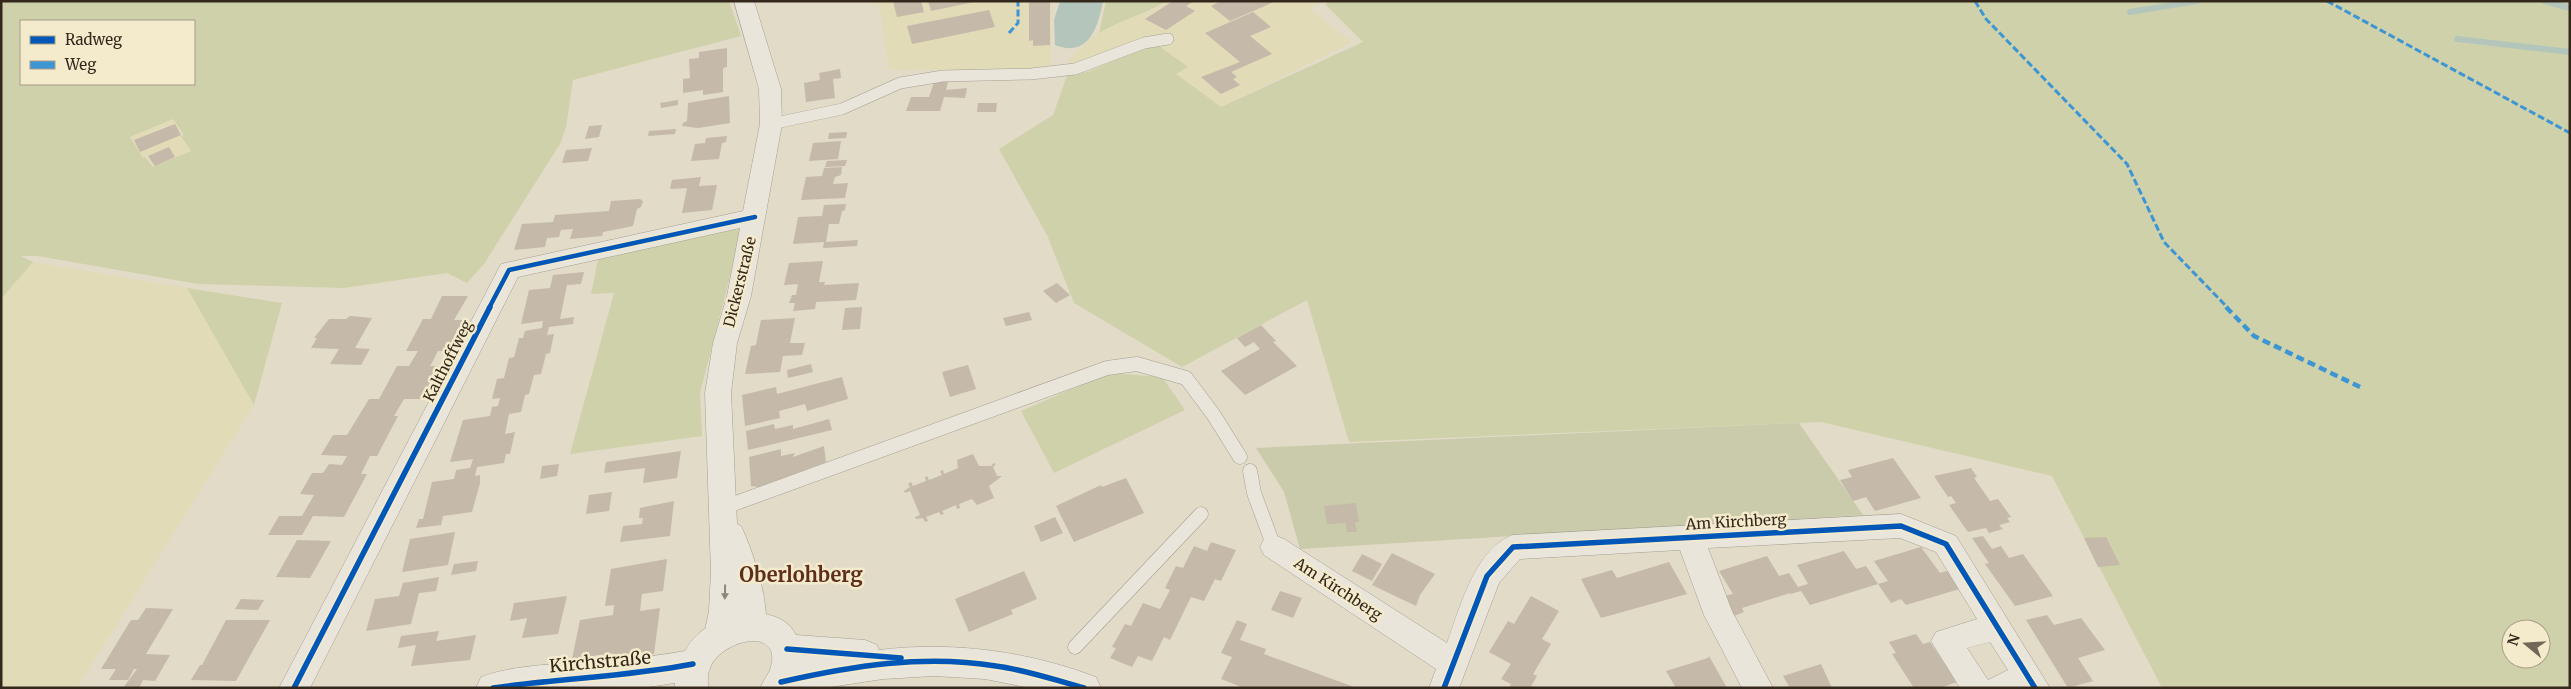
<svg xmlns="http://www.w3.org/2000/svg" width="2571" height="689" viewBox="0 0 2571 689" font-family="Merriweather,serif">
  <style>
    .farmland { fill: #e1dbb8 }
    .green { fill: #cfd1aa; fill-rule: evenodd }
    .cemetery { fill: #cacbaa }
    .water { fill: #b4c6bb }
    .lines { fill: none; stroke-linecap: round; stroke-linejoin: round }
    .stream { stroke: #b4c6bb; stroke-width: 6 }
    .building { fill: #c5b9a9 }
    .service-far1-casing { stroke: #a69f92; stroke-width: 12 }
    .service-casing { stroke: #a69f92; stroke-width: 15 }
    .minor-casing { stroke: #a69f92; stroke-width: 1 }
    .tertiary-casing { stroke: #a69f92; stroke-width: 1 }
    .service-far1 { stroke: #e9e5da; stroke-width: 11 }
    .service { stroke: #e9e5da; stroke-width: 14 }
    .minor { fill: #e9e5da; fill-rule: evenodd }
    .tertiary { fill: #e9e5da; fill-rule: evenodd }
    .quiet-far1 { stroke: #3d96d4; stroke-width: 3; stroke-dasharray: 7 3; stroke-linecap: butt }
    .quiet { stroke: #3d96d4; stroke-width: 4.5; stroke-dasharray: 8 4.5; stroke-linecap: butt }
    .cycleway-far1-casing { stroke: #f4eacc; stroke-width: 7 }
    .cycleway-casing { stroke: #f4eacc; stroke-width: 9 }
    .cycleway-far1 { stroke: #0057b8; stroke-width: 4.5 }
    .cycleway { stroke: #0057b8; stroke-width: 5.5 }
    .oneway { fill: #8e867a }
    .labels { text-anchor: middle; stroke-width: 5; stroke-linejoin: round; paint-order: stroke }
    .street-label { font-size: 15px; fill: #33281b; stroke: #f4eacc }
    .near-street-label { font-size: 18px; fill: #33281b; stroke: #f4eacc }
    .district-label { font-size: 20px; font-weight: bold; fill: #5e2d1c; stroke: #f4eacc }
  </style>
  <rect width="100%" height="100%" fill="#e2dbc8"/>
  <g class="farmland">
    <polygon points="857,1 1051,1 1051,65 1025,71 889,70 879,4"/>
    <polygon points="1167,1 1324,1 1309,9 1352,42 1221,107 1175,74 1187,68 1155,43 1088,72 1068,60 1094,36 1119,21 1151,11"/>
    <polygon points="173,119 191,151 153,167 146,157 143,158 130,137"/>
    <polygon points="33,262 187,288 254,405 77,688 1,688 1,299"/>
  </g>
  <g class="green">
    <path d="M 1,1 L 729,1 L 741,36 L 573,80 L 566,127 L 560,144 L 484,264 L 467,283 L 447,273 L 344,288 L 198,284 L 38,256 L 21,256 L 33,262 L 1,299 ZM 21,21 L 194,21 L 194,84 L 21,84 ZM 173,119 L 184,135 L 181,136 L 191,151 L 153,167 L 145,157 L 143,158 L 130,137 Z"/>
    <path d="M 1106,1 L 1167,1 C 1145,14 1121,20 1099,33 Z"/>
    <path d="M 1331,1 L 2570,1 L 2570,688 L 2162,688 L 2052,476 L 1821,422 L 1349,442 L 1307,300 L 1182,367 L 1074,303 L 1047,235 L 999,149 L 1053,115 L 1068,73 L 1088,72 L 1155,43 L 1188,67 L 1176,74 L 1221,107 L 1363,42 L 1325,4 ZM 2511,629 L 2541,629 L 2541,659 L 2511,659 Z"/>
    <polygon points="734,229 742,230 700,393 702,436 570,454 614,293 591,294 599,255 711,232"/>
    <polygon points="187,288 282,303 254,405"/>
    <polygon points="1109,373 1162,377 1185,410 1054,473 1021,411"/>
  </g>
  <polygon class="cemetery" points="1799,423 1863,515 1300,549 1284,492 1256,448"/>
  <path class="water" d="M 1060,1 L 1103,1 C 1098,28 1088,58 1055,45 L 1054,20 Z"/>
  <g class="lines">
    <g class="stream">
      <polyline points="2544,1 2570,8"/>
      <polyline points="2130,12 2197,1"/>
      <polyline points="2457,39 2570,52"/>
    </g>
  </g>
  <g class="building">
    <polygon points="893,1 921,1 924,12 897,17"/>
    <polygon points="928,1 974,1 974,2 931,11"/>
    <polygon points="1029,1 1050,1 1050,45 1033,46 1033,40 1029,41"/>
    <polygon points="1173,1 1194,1 1186,6 1195,11 1166,30 1145,19"/>
    <polygon points="1221,1 1276,1 1230,21 1211,6"/>
    <polygon points="989,10 995,27 912,44 907,26"/>
    <polygon points="1253,12 1271,27 1250,36 1272,54 1231,72 1237,77 1233,79 1240,85 1221,94 1201,77 1240,62 1205,33"/>
    <polygon points="727,48 727,67 723,68 723,92 703,95 703,90 683,93 683,79 690,78 689,59 699,58 699,52"/>
    <polygon points="840,69 841,78 833,79 835,98 806,102 804,83 820,80 819,73"/>
    <polygon points="934,82 948,82 946,90 967,88 965,98 944,97 940,111 906,111 911,97 929,97"/>
    <polygon points="729,96 730,123 698,128 682,126 683,123 687,121 688,103"/>
    <polygon points="678,100 678,105 661,108 660,103"/>
    <polygon points="978,103 997,103 996,112 977,112"/>
    <polygon points="175,124 181,135 140,152 134,140"/>
    <polygon points="602,125 599,137 585,139 589,126"/>
    <polygon points="676,129 675,134 648,136 649,131"/>
    <polygon points="847,132 846,138 828,139 829,133"/>
    <polygon points="727,136 726,142 722,143 719,159 691,161 695,144 705,143 706,138"/>
    <polygon points="841,141 838,159 809,161 813,143"/>
    <polygon points="169,147 175,157 155,166 148,156"/>
    <polygon points="592,148 588,161 562,163 566,150"/>
    <polygon points="847,160 845,166 825,167 827,161"/>
    <polygon points="842,167 841,175 835,177 833,184 848,183 845,198 801,200 806,177 822,176 824,168"/>
    <polygon points="701,177 699,186 717,185 712,210 682,213 687,188 670,189 672,180"/>
    <polygon points="640,199 643,201 641,207 637,209 633,226 603,232 602,236 570,239 573,229 561,230 559,237 547,238 545,247 514,250 522,224 553,222 555,215 609,211 611,201"/>
    <polygon points="846,204 845,210 842,211 839,224 829,224 826,242 858,240 857,246 823,248 824,242 793,244 798,217 822,216 824,205"/>
    <polygon points="823,261 819,282 825,282 824,285 859,283 856,300 816,302 815,309 793,311 795,303 789,303 792,295 796,295 798,284 784,285 789,263"/>
    <polygon points="584,272 581,284 567,285 560,319 574,317 573,324 549,327 547,335 554,334 550,353 546,354 541,374 534,375 529,394 525,395 521,412 509,414 505,434 515,432 510,454 506,454 504,463 477,467 475,476 480,475 480,483 472,512 443,516 441,525 416,528 419,519 423,519 432,482 454,479 456,470 470,468 473,459 450,462 463,420 490,416 492,407 498,406 500,398 492,399 497,379 504,378 509,358 514,357 519,338 523,338 525,331 542,328 543,321 521,324 529,290 550,288 553,275"/>
    <polygon points="1057,283 1070,295 1056,303 1043,291"/>
    <polygon points="442,296 468,296 454,320 463,320 447,351 438,351 434,359 430,366 439,366 421,399 404,399 394,416 398,416 377,456 370,456 361,474 367,474 344,517 313,516 302,535 268,535 279,516 302,516 314,495 300,494 312,473 323,473 329,464 342,465 347,456 321,455 333,435 347,435 369,399 379,399 397,366 409,366 418,351 406,351 423,319 431,319"/>
    <polygon points="862,307 860,329 842,330 845,308"/>
    <polygon points="1029,312 1032,320 1006,326 1003,318"/>
    <polygon points="350,316 372,318 355,348 370,349 361,365 330,364 339,349 311,348 317,338 314,338 329,319 346,319"/>
    <polygon points="795,318 790,343 805,343 802,355 783,356 780,372 745,374 751,346 756,345 761,320"/>
    <polygon points="1261,325 1276,341 1273,342 1297,366 1245,395 1221,371 1260,349 1254,342 1245,347 1237,338"/>
    <polygon points="811,364 813,372 788,378 787,370"/>
    <polygon points="968,365 976,389 950,397 942,372"/>
    <polygon points="842,377 848,399 807,411 805,404 779,411 780,418 745,426 742,395 776,387 777,394"/>
    <polygon points="829,419 832,430 748,450 746,431 774,424 775,429 793,425 793,429"/>
    <polygon points="824,446 826,462 759,487 751,486 749,457 781,449 781,456 795,453 793,457"/>
    <polygon points="681,451 677,478 643,483 645,468 604,473 606,462"/>
    <polygon points="973,454 979,466 991,466 994,463 996,464 993,467 997,476 1002,476 989,486 994,498 977,505 972,499 959,504 960,508 957,509 956,505 942,511 944,514 941,515 939,512 926,517 928,521 925,522 923,518 916,519 915,517 920,515 910,491 905,493 904,491 910,487 908,484 911,482 913,486 926,481 925,477 927,476 929,480 942,475 940,471 943,470 944,474 958,468 957,460"/>
    <polygon points="1893,458 1921,498 1875,511 1866,497 1853,501 1840,480 1852,477 1848,470"/>
    <polygon points="559,464 557,476 540,479 542,466"/>
    <polygon points="1971,468 1977,477 1974,478 1990,501 1998,499 2011,517 2007,518 2010,522 1999,525 2003,529 1989,533 1986,528 1968,532 1949,505 1956,503 1951,496 1948,497 1934,476"/>
    <polygon points="1126,478 1144,513 1074,542 1056,506 1101,485 1102,487"/>
    <polygon points="612,492 609,511 586,514 589,495"/>
    <polygon points="674,501 670,536 620,542 623,526 642,524 643,518 639,518 640,508"/>
    <polygon points="1356,503 1359,522 1355,522 1357,532 1347,532 1346,523 1327,524 1324,506"/>
    <polygon points="1055,517 1063,533 1041,542 1034,526"/>
    <polygon points="455,532 448,565 402,572 410,539"/>
    <polygon points="1983,536 1992,549 2001,546 2009,558 2023,554 2053,596 2015,606 1985,564 1989,563 1972,538"/>
    <polygon points="2106,537 2120,565 2098,567 2084,538"/>
    <polygon points="297,540 331,541 310,578 276,577"/>
    <polygon points="1211,542 1236,550 1221,581 1215,579 1204,601 1191,597 1170,640 1164,637 1152,661 1138,656 1132,667 1110,658 1116,648 1112,647 1125,624 1131,626 1143,603 1160,609 1170,590 1165,588 1176,566 1183,568 1194,546 1207,551"/>
    <polygon points="1921,547 1940,573 1950,570 1963,588 1906,605 1901,599 1891,603 1878,584 1810,605 1801,591 1791,594 1790,593 1742,608 1744,612 1734,616 1723,596 1733,594 1719,571 1767,556 1779,576 1789,573 1798,587 1808,584 1797,565 1844,551 1856,569 1866,566 1878,584 1888,581 1874,561"/>
    <polygon points="1392,553 1435,574 1420,595 1416,606 1372,585"/>
    <polygon points="1362,554 1382,564 1372,581 1352,571"/>
    <polygon points="667,559 663,591 642,594 640,611 660,608 654,654 612,660 613,653 572,659 580,620 613,615 614,605 605,606 611,569"/>
    <polygon points="478,561 476,571 451,575 454,564"/>
    <polygon points="1669,562 1687,594 1601,618 1581,579 1612,570 1617,578"/>
    <polygon points="1024,571 1037,599 1011,610 1013,614 969,632 955,599"/>
    <polygon points="439,577 436,591 419,593 411,624 366,631 375,599 399,596 403,583"/>
    <polygon points="1280,591 1302,598 1293,618 1271,610"/>
    <polygon points="567,596 558,634 522,638 527,618 510,621 514,603"/>
    <polygon points="1531,596 1559,611 1542,639 1551,644 1533,674 1537,676 1530,688 1509,688 1511,684 1501,679 1511,664 1489,652 1508,621 1514,624"/>
    <polygon points="241,599 264,600 258,610 235,609"/>
    <polygon points="146,608 173,609 146,654 170,655 155,681 143,680 139,688 123,688 137,669 134,669 128,680 109,680 116,669 101,669 131,620 138,620"/>
    <polygon points="2047,615 2054,625 2081,618 2105,650 2078,658 2093,681 2068,688 2026,620"/>
    <polygon points="226,620 270,620 236,681 191,680 200,665 202,665"/>
    <polygon points="1237,620 1247,624 1240,640 1266,649 1264,654 1357,688 1244,688 1221,679 1232,657 1221,653"/>
    <polygon points="439,631 436,641 476,635 470,660 411,666 416,645 398,648 401,636"/>
    <polygon points="1916,634 1923,644 1930,642 1957,682 1940,688 1914,688 1892,654 1896,653 1889,642"/>
    <polygon points="1709,656 1727,688 1676,688 1666,671 1708,658"/>
    <polygon points="1821,664 1832,688 1790,688 1783,676"/>
  </g>
  <g class="lines">
    <g class="service-far1-casing">
      <polyline id="service-far1" points="771,124 842,109 900,83 943,76 1031,74 1075,69 1144,43 1168,39"/>
    </g>
    <g class="service-casing">
      <g id="service">
        <polyline points="1250,471 1254,493 1274,547"/>
        <polyline points="722,508 1107,368 1137,364 1186,378 1213,414 1240,457"/>
        <polyline points="1075,647 1201,514"/>
      </g>
    </g>
    <g class="minor-casing">
      <g id="minor">
        <path d="M 734,1 L 754,1 L 781,89 L 782,124 L 751,296 L 737,343 L 731,393 L 737,524 L 741,526 C 752,548 774,613 763,635 L 753,639 L 743,635 L 737,618 L 729,644 L 719,648 L 709,644 L 704,635 L 709,611 L 711,572 L 705,393 L 713,343 L 727,296 L 740,228 L 518,277 L 310,688 L 279,688 L 501,264 L 743,211 L 760,124 L 759,89 Z"/>
        <path d="M 1901,514 L 1956,536 L 2050,688 L 1960,688 L 1931,641 L 1936,632 L 1977,619 L 1936,552 L 1900,538 L 1708,548 L 1732,611 L 1773,688 L 1742,688 L 1704,615 L 1680,550 L 1520,559 L 1499,583 L 1459,688 L 1429,688 L 1436,669 L 1264,555 L 1260,547 L 1264,539 L 1274,535 L 1284,539 L 1447,643 C 1460,608 1475,548 1513,535 ZM 1990,642 L 2008,670 L 1988,680 L 1967,648 Z"/>
      </g>
    </g>
    <g class="tertiary-casing">
      <path id="tertiary" d="M 751,612 C 769,614 787,617 796,635 L 865,640 L 877,645 L 879,650 C 952,641 1027,651 1096,677 L 1101,688 L 1030,688 L 985,679 L 934,676 L 883,679 L 824,688 L 760,688 C 763,682 767,676 770,670 C 785,625 721,639 710,668 C 707,674 708,682 708,688 L 674,688 L 675,683 L 642,688 L 476,688 L 481,677 C 508,667 540,665 569,663 C 608,660 646,658 685,651 C 698,626 724,617 751,612 Z"/>
    </g>
    <use href="#service-far1" class="service-far1"/>
    <use href="#service" class="service"/>
    <use href="#minor" class="minor"/>
    <use href="#tertiary" class="tertiary"/>
    <g class="quiet-far1">
      <polyline points="1975,1 1986,19 2127,164 2164,242 2228,308"/>
      <polyline points="2327,1 2570,133"/>
      <polyline points="1009,33 1018,23 1018,1"/>
    </g>
    <polyline class="quiet" points="2226,307 2254,336 2360,387"/>
    <g class="cycleway-far1-casing">
      <polyline id="cycleway-far1" points="489,308 509,270 755,217"/>
    </g>
    <g class="cycleway-casing">
      <g id="cycleway">
        <polyline points="787,649 901,658"/>
        <path d="M 781,682 C 851,666 924,654 996,666 C 1026,670 1055,680 1084,688"/>
        <polyline points="294,688 490,307"/>
        <path d="M 493,688 C 560,678 627,677 693,664"/>
        <polyline points="1444,688 1487,576 1513,547 1901,526 1946,544 2035,688"/>
      </g>
    </g>
    <use href="#cycleway-far1" class="cycleway-far1"/>
    <use href="#cycleway" class="cycleway"/>
  </g>
  <defs><path id="oneway-solid" d="M-6-.8H1V-3.2L6.5 0L1 3.2V.8H-6Z" transform="scale(1.25)"/></defs>
  <use class="oneway" href="#oneway-solid" transform="translate(725 592) rotate(91)"/>
  <g class="labels">
    <g class="street-label">
      <text transform="translate(740 282) rotate(-76)" y="5">Dickerstraße</text>
      <text transform="translate(448 361) rotate(-63)" y="5">Kalthoffweg</text>
      <text transform="translate(1736 522) rotate(-3)" y="5">Am Kirchberg</text>
      <text transform="translate(1338 589) rotate(33)" y="5">Am Kirchberg</text>
    </g>
    <g class="near-street-label">
      <text transform="translate(600 662) rotate(-5)" y="6">Kirchstraße</text>
    </g>
    <g class="district-label">
      <text x="801" y="582">Oberlohberg</text>
    </g>
  </g>
  <rect width="2571" height="689" fill="none" stroke="#33281b" stroke-width="5"/>
  <rect x="20" y="20" width="175" height="65" fill="#f4eacc" stroke="#a79c85"/>
  <rect x="30" y="36" width="25" height="8" fill="#0057b8" stroke="#a79c85"/>
  <text x="65" y="45" font-size="15" fill="#33281b">Radweg</text>
  <rect x="30" y="61" width="25" height="8" fill="#3d96d4" stroke="#a79c85"/>
  <text x="65" y="70" font-size="15" fill="#33281b">Weg</text>
  <g transform="translate(2526 644) rotate(288)"><circle r="24" fill="#f4eacc" stroke="#a79c85"/>
  <path d="M0-4L9 19L0 12L-9 19Z" fill="#706758"/>
  <text y="-8" font-size="14" font-weight="bold" text-anchor="middle" fill="#33281b">N</text>
  </g>
</svg>
